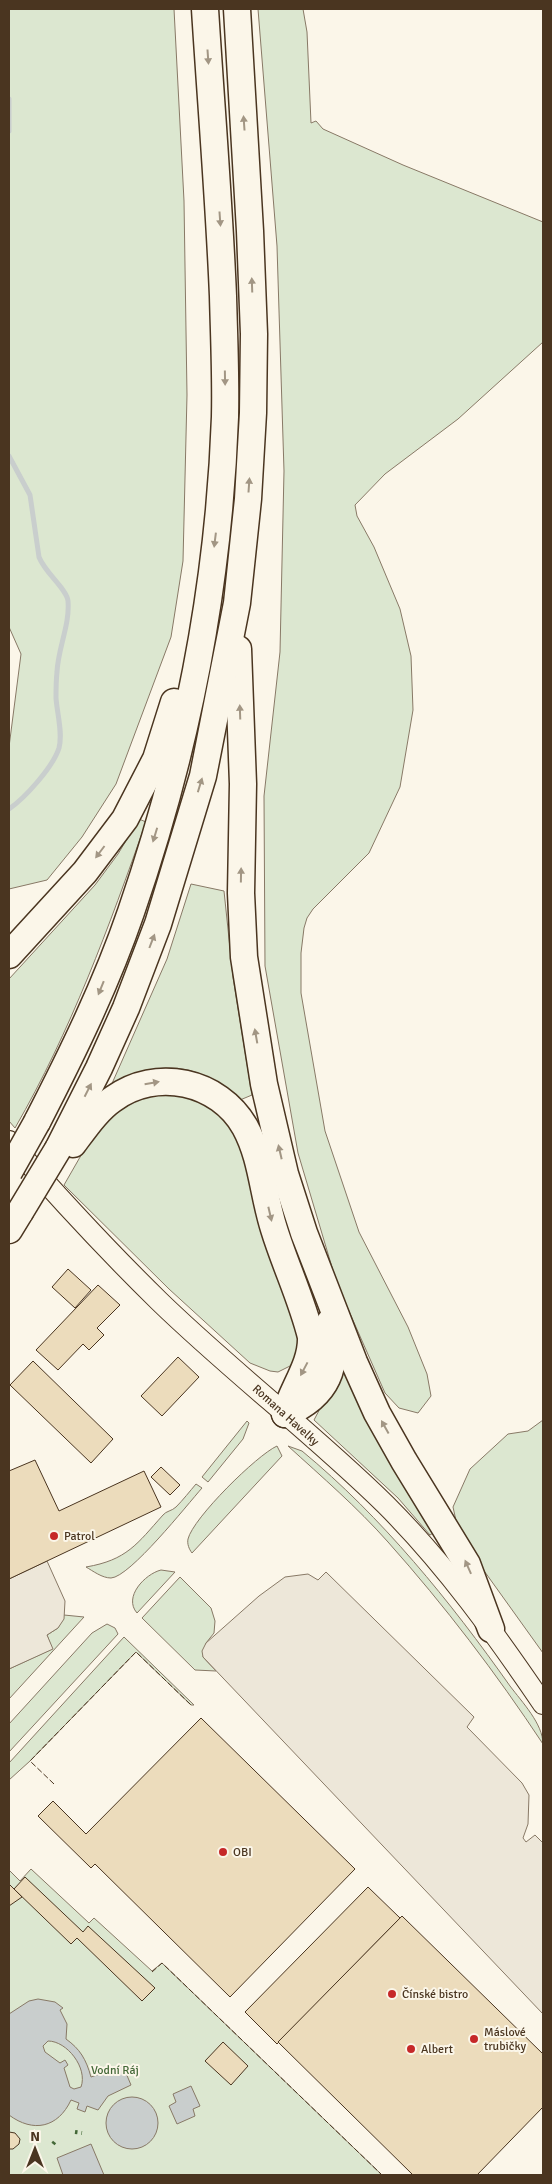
<svg xmlns="http://www.w3.org/2000/svg" width="552" height="2184" viewBox="0 0 552 2184" font-family="Signika,sans-serif">
  <style>
    .green { fill: #dce7d0; stroke: #887966 }
    .parking { fill: #ede7d9; stroke: #887966 }
    .water { fill: #c9cecd; stroke: #887966; fill-rule: evenodd }
    .lines { fill: none; stroke-linecap: round; stroke-linejoin: round }
    .stream { stroke: #c9cecd; stroke-width: 5 }
    .building { fill: #ecdcbc; stroke: #4a3520 }
    .tertiary-casing { stroke: #4a3520; stroke-width: 22 }
    .trunk-casing { stroke: #4a3520; stroke-width: 29 }
    .tertiary { stroke: #fbf6e9; stroke-width: 20 }
    .trunk { stroke: #fbf6e9; stroke-width: 26 }
    .trunk-bridge-casing { stroke: #4a3520; stroke-width: 29; stroke-linecap: butt }
    .trunk-bridge { stroke: #fbf6e9; stroke-width: 26 }
    .hedge { stroke: #436837; stroke-width: 4; stroke-dasharray: 2.5 4; stroke-linecap: butt }
    .fence { stroke: #4a3520; stroke-width: 1; stroke-dasharray: 6 2.5; stroke-linecap: butt }
    .oneway { fill: #a29684 }
    .poi-dot { fill: #c62828; stroke: #fbf6e9; stroke-width: 2 }
    .labels { text-anchor: middle; stroke-width: 4; stroke-linejoin: round; paint-order: stroke }
    .street-label { font-size: 12px; fill: #4a3520; stroke: #fbf6e9 }
    .poi-label { font-size: 12px; fill: #4a3520; stroke: #fbf6e9; text-anchor: start }
    .park-label { font-size: 12px; fill: #436837; stroke: #fbf6e9 }
  </style>
  <rect width="100%" height="100%" fill="#fbf6e9"/>
  <g class="green">
    <polygon points="9,9 174,9 184,201 187,395 183,561 171,637 116,784 82,837 47,880 9,889 9,747 21,654 9,627"/>
    <polygon points="258,9 303,9 307,32 311,123 316,121 323,129 403,165 543,222 543,342 458,419 385,474 355,505 357,516 374,547 400,609 411,656 413,710 400,787 369,853 313,909 307,918 304,928 301,953 301,993 325,1131 359,1232 408,1327 427,1374 431,1396 418,1413 399,1408 385,1393 337,1284 298,1153 265,966 264,796 280,652 284,471 277,246"/>
    <path d="M 139,819 L 146,822 C 109,927 71,1031 15,1128 L 9,1121 L 9,979 L 95,885 L 118,854 Z"/>
    <path d="M 191,884 L 224,891 L 233,977 L 252,1095 L 240,1100 C 216,1076 179,1060 145,1072 C 133,1076 121,1083 110,1088 L 167,959 Z"/>
    <polygon points="156,1091 205,1099 238,1133 291,1309 299,1342 294,1361 290,1366 278,1372 270,1371 250,1363 169,1289 64,1185 95,1131 122,1105"/>
    <polygon points="342,1367 435,1532 430,1535 398,1498 314,1420"/>
    <polygon points="543,1420 543,1653 472,1554 457,1525 453,1507 470,1469 508,1434 528,1431"/>
    <polygon points="247,1421 249,1423 243,1439 208,1482 202,1477"/>
    <path d="M 277,1446 L 282,1456 L 192,1553 C 189,1549 187,1544 188,1539 C 193,1518 257,1455 277,1446 Z"/>
    <path d="M 288,1446 L 302,1451 C 382,1517 450,1601 510,1686 C 522,1702 543,1724 543,1744 C 496,1673 445,1606 388,1542 C 357,1507 322,1477 288,1446 Z"/>
    <path d="M 196,1484 L 202,1488 C 187,1505 130,1577 111,1578 C 102,1578 93,1571 86,1567 C 127,1560 137,1544 163,1515 C 166,1511 172,1511 176,1507 C 183,1500 190,1491 196,1484 Z"/>
    <path d="M 161,1570 L 175,1572 L 137,1613 C 123,1597 145,1574 161,1570 Z"/>
    <polygon points="180,1577 211,1608 215,1621 214,1633 206,1643 203,1657 216,1671 195,1670 142,1618"/>
    <polygon points="64,1615 84,1617 9,1699 9,1669 52,1649 47,1635 58,1628"/>
    <polygon points="107,1624 115,1628 118,1634 9,1752 9,1724 92,1633"/>
    <polygon points="124,1637 194,1705 191,1705 136,1652 30,1761 9,1780 9,1763"/>
    <polygon points="31,1869 89,1923 94,1918 152,1971 162,1963 382,2175 9,2175 9,1870 20,1881"/>
  </g>
  <g class="parking">
    <polygon points="47,1561 65,1601 64,1619 58,1628 47,1635 53,1649 9,1669 9,1579"/>
    <polygon points="326,1572 474,1717 467,1727 522,1783 529,1795 528,1824 523,1838 526,1842 535,1835 543,1843 543,2014 203,1657 202,1651 206,1643 259,1596 285,1577 308,1574 318,1580"/>
  </g>
  <g class="water">
    <path d="M 38,1999 L 55,2002 L 63,2008 L 60,2010 L 67,2024 L 66,2039 C 80,2049 86,2059 91,2077 L 123,2066 L 131,2085 L 108,2096 L 98,2110 L 87,2106 L 85,2112 L 77,2109 L 79,2103 L 71,2100 C 58,2128 33,2133 9,2115 L 9,2014 L 29,2001 ZM 48,2041 C 67,2041 88,2068 81,2087 L 74,2089 L 70,2087 L 64,2068 L 68,2065 L 65,2060 L 60,2063 L 45,2052 L 43,2046 Z"/>
    <polygon points="191,2086 200,2106 193,2109 195,2116 177,2124 169,2106 176,2102 173,2094"/>
    <circle cx="132" cy="2123" r="26"/>
    <polygon points="91,2144 104,2175 63,2175 57,2158"/>
  </g>
  <g class="lines">
    <g class="stream">
      <polyline points="9,99 9,131"/>
      <path d="M 9,456 L 30,495 L 39,557 C 45,573 67,589 68,601 C 70,625 58,648 57,672 C 56,681 56,690 56,698 C 57,713 63,733 59,748 C 53,767 25,798 9,809"/>
    </g>
  </g>
  <g class="building">
    <polygon points="68,1269 91,1290 75,1308 52,1287"/>
    <polygon points="98,1285 120,1305 97,1328 104,1335 89,1350 83,1344 58,1370 36,1350"/>
    <polygon points="178,1357 199,1377 162,1416 141,1396"/>
    <polygon points="33,1361 113,1439 91,1463 10,1385"/>
    <polygon points="35,1460 59,1511 144,1471 161,1507 9,1579 9,1471"/>
    <polygon points="161,1467 180,1485 170,1495 151,1477"/>
    <polygon points="201,1718 355,1869 230,1997 95,1864 91,1868 38,1816 53,1801 86,1834"/>
    <polygon points="25,1877 83,1932 88,1926 155,1988 142,2001 77,1938 71,1944 14,1889"/>
    <polygon points="9,1884 22,1897 9,1906"/>
    <polygon points="368,1887 400,1918 277,2044 245,2012"/>
    <polygon points="402,1916 543,2054 543,2107 477,2175 413,2175 278,2042"/>
    <polygon points="223,2042 248,2066 231,2085 205,2061"/>
    <polygon points="9,2132 15,2133 20,2139 19,2144 13,2149 9,2149"/>
  </g>
  <g class="lines">
    <g class="tertiary-casing">
      <path id="tertiary" d="M 9,1141 C 57,1196 107,1250 159,1301 C 232,1372 314,1434 386,1505 C 446,1565 496,1635 543,1704"/>
    </g>
    <g class="trunk-casing">
      <g id="trunk">
        <polyline points="238,649 243,784 241,893 244,957 264,1084 285,1174 304,1233 354,1362 377,1413 404,1461 467,1564 491,1629"/>
        <polyline points="9,955 85,872 125,819 156,759 174,702"/>
        <path d="M 37,1122 C 72,1054 106,985 131,912 C 186,753 219,585 225,417 C 226,377 224,336 223,296 C 219,200 211,104 205,9"/>
        <path d="M 73,1144 C 85,1128 97,1110 113,1099 C 156,1067 219,1081 245,1127 C 262,1158 263,1195 274,1229 C 285,1265 302,1300 311,1337 C 312,1364 293,1387 285,1414"/>
        <polyline points="58,1149 99,1068 126,1008 158,924 203,776 237,603 248,499 253,413 254,334 250,231 237,9"/>
        <polyline points="9,1230 20,1212"/>
        <path d="M 285,1414 C 328,1396 339,1367 330,1322"/>
      </g>
    </g>
    <use href="#tertiary" class="tertiary"/>
    <use href="#trunk" class="trunk"/>
    <g class="trunk-bridge-casing">
      <g id="trunk-bridge">
        <polyline points="9,1172 37,1122"/>
        <polyline points="20,1212 58,1149"/>
      </g>
    </g>
    <use href="#trunk-bridge" class="trunk-bridge"/>
    <g class="hedge">
      <polyline points="75,2132 82,2133"/>
      <polyline points="53,2144 57,2139"/>
    </g>
    <g class="fence">
      <polyline points="54,1784 30,1761 136,1652 191,1705"/>
      <polyline points="152,1972 162,1963 382,2175"/>
    </g>
  </g>
  <defs><path id="oneway-solid" d="M-6-.8H1V-3.2L6.5 0L1 3.2V.8H-6Z" transform="scale(1.25)"/></defs>
  <g class="oneway">
    <use href="#oneway-solid" transform="translate(208 57) rotate(86)"/>
    <use href="#oneway-solid" transform="translate(244 123) rotate(-94)"/>
    <use href="#oneway-solid" transform="translate(220 219) rotate(86)"/>
    <use href="#oneway-solid" transform="translate(252 285) rotate(-92)"/>
    <use href="#oneway-solid" transform="translate(225 378) rotate(89)"/>
    <use href="#oneway-solid" transform="translate(249 485) rotate(-86)"/>
    <use href="#oneway-solid" transform="translate(215 540) rotate(97)"/>
    <use href="#oneway-solid" transform="translate(240 712) rotate(-92)"/>
    <use href="#oneway-solid" transform="translate(200 785) rotate(-73)"/>
    <use href="#oneway-solid" transform="translate(155 835) rotate(107)"/>
    <use href="#oneway-solid" transform="translate(100 852) rotate(127)"/>
    <use href="#oneway-solid" transform="translate(241 875) rotate(-89)"/>
    <use href="#oneway-solid" transform="translate(152 941) rotate(-69)"/>
    <use href="#oneway-solid" transform="translate(101 988) rotate(112)"/>
    <use href="#oneway-solid" transform="translate(256 1036) rotate(-100)"/>
    <use href="#oneway-solid" transform="translate(152 1083) rotate(-10)"/>
    <use href="#oneway-solid" transform="translate(88 1090) rotate(-63)"/>
    <use href="#oneway-solid" transform="translate(280 1152) rotate(-103)"/>
    <use href="#oneway-solid" transform="translate(270 1214) rotate(77)"/>
    <use href="#oneway-solid" transform="translate(304 1369) rotate(118)"/>
    <use href="#oneway-solid" transform="translate(385 1427) rotate(-119)"/>
    <use href="#oneway-solid" transform="translate(468 1567) rotate(-114)"/>
  </g>
  <g class="poi-dot">
    <circle cx="54" cy="1536" r="5"/>
    <circle cx="223" cy="1852" r="5"/>
    <circle cx="392" cy="1994" r="5"/>
    <circle cx="474" cy="2039" r="5"/>
    <circle cx="411" cy="2049" r="5"/>
  </g>
  <g class="labels">
    <g class="street-label">
      <text transform="translate(286 1415) rotate(42)" y="4">Romana Havelky</text>
    </g>
    <g class="poi-label">
      <text x="64" y="1540">Patrol</text>
      <text x="233" y="1856">OBI</text>
      <text x="402" y="1998">Čínské bistro</text>
      <text x="484" y="2036">Máslové<tspan x="484" dy="14">trubičky</tspan></text>
      <text x="421" y="2053">Albert</text>
    </g>
    <g class="park-label">
      <text x="115" y="2074">Vodní Ráj</text>
    </g>
  </g>
  <rect width="552" height="2184" fill="none" stroke="#4a3520" stroke-width="20"/>
  <g transform="translate(35 2149)" stroke="#fbf6e9" stroke-width="4" paint-order="stroke">
  <path d="M0-4L9 19L0 12L-9 19Z" fill="#4a3520"/>
  <text y="-8" font-size="14" font-weight="bold" text-anchor="middle" fill="#4a3520">N</text>
  </g>
</svg>
